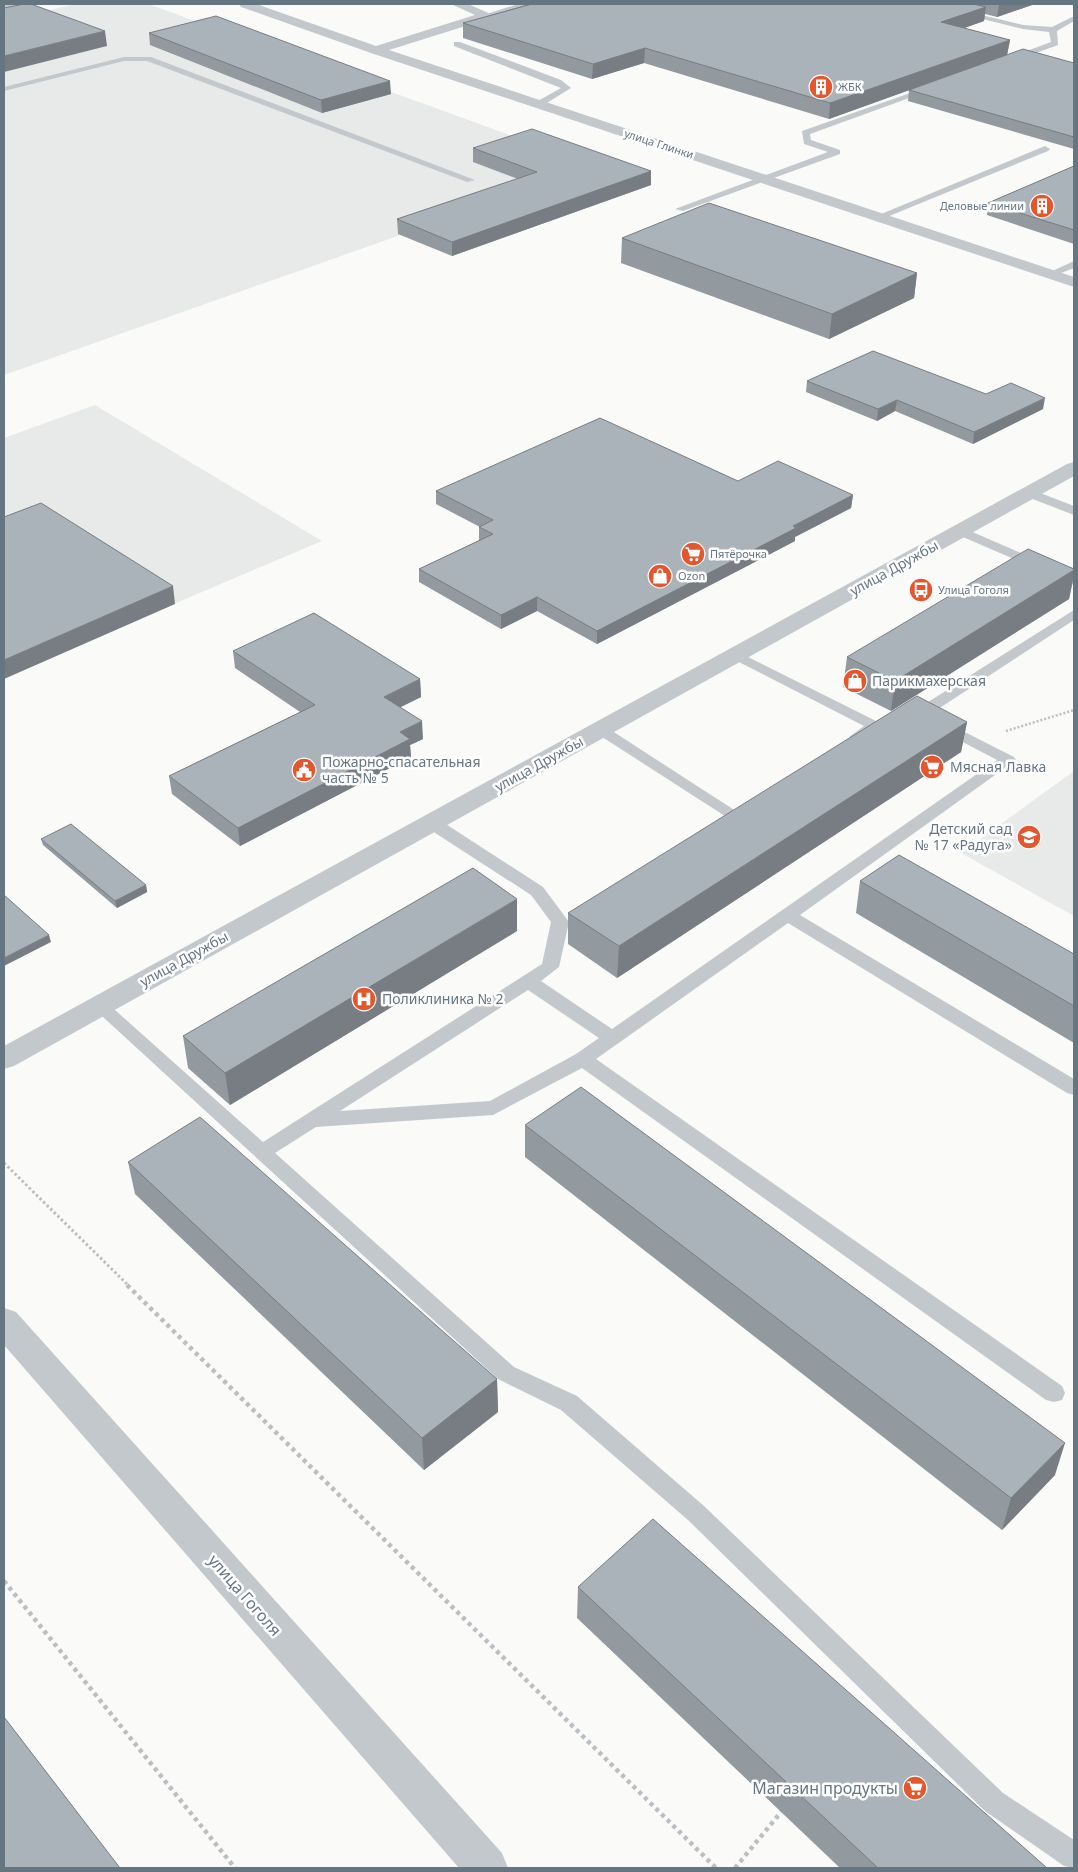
<svg xmlns="http://www.w3.org/2000/svg" width="1078" height="1872" viewBox="0 0 1078 1872" font-family="'Noto Sans',sans-serif">
  <style>
    .built { fill: #e8e9e9 }
    .lines { fill: none; stroke-linecap: round; stroke-linejoin: round }
    .path-far2 { stroke: #bbbfc2; stroke-width: 2.5; stroke-dasharray: 2 2; stroke-linecap: butt }
    .path-far1 { stroke: #bbbfc2; stroke-width: 3; stroke-dasharray: 2.5 2.5; stroke-linecap: butt }
    .path { stroke: #bbbfc2; stroke-width: 4.5; stroke-dasharray: 4 4; stroke-linecap: butt }
    .service { fill: #c3c8cc; fill-rule: evenodd }
    .minor { fill: #c3c8cc; fill-rule: evenodd }
    .tertiary { fill: #c3c8cc; fill-rule: evenodd }
    .wall { fill: #929a9f }
    .shaded-wall { fill: #777d82 }
    .building { fill: #aab3b9; stroke: #777d82 }
    .labels { text-anchor: middle; stroke-width: 5; stroke-linejoin: round; paint-order: stroke }
    .far-poi-label { font-size: 11px; fill: #657683; stroke: #fff; text-anchor: start }
    .far-street-label { font-size: 11px; fill: #657683; stroke: #fff }
    .street-label { font-size: 14px; fill: #657683; stroke: #fff }
    .poi-label { font-size: 14px; fill: #657683; stroke: #fff; text-anchor: start }
    .near-street-label { font-size: 16px; fill: #657683; stroke: #fff }
    .near-poi-label { font-size: 16px; fill: #657683; stroke: #fff; text-anchor: end }
  </style>
  <rect width="100%" height="100%" fill="#fafaf8"/>
  <g class="built">
    <polygon points="76,4 148,4 596,166 4,375 4,21"/>
    <polygon points="95,405 322,541 4,676 4,438"/>
    <polygon points="1074,771 1074,916 961,853"/>
  </g>
  <g class="lines">
    <polyline class="path-far2" points="1006,731 1074,710"/>
    <polyline class="path-far1" points="4,1163 129,1286"/>
    <g class="path">
      <polyline points="127,1285 716,1868"/>
      <polyline points="4,1581 235,1868"/>
      <polyline points="735,1868 781,1812"/>
    </g>
    <g class="service">
      <polygon points="518,4 530,4 487,17 483,15"/>
      <polygon points="922,4 935,4 1023,25 1052,27 1074,16 1074,21 1057,31 1058,45 1011,62 1008,62 1008,58 1051,42 1049,32 1023,29"/>
      <polygon points="454,42 460,42 561,80 571,88 542,106 536,106 536,102 561,88 454,46"/>
      <polygon points="124,57 151,57 475,180 467,182 147,61 124,61 4,91 4,87"/>
      <polygon points="927,87 934,89 810,134 811,140 840,150 840,154 683,211 675,209 828,152 804,144 802,131"/>
      <polygon points="1045,146 1050,149 1048,151 882,219 874,217"/>
      <polygon points="1074,261 1074,268 1051,277 1046,274"/>
      <polygon points="1030,489 1074,506 1074,515 1025,496 1024,493"/>
      <polygon points="961,527 1074,576 1074,585 956,534 954,531"/>
      <polygon points="1074,610 1074,620 926,717 914,721 906,716"/>
      <polygon points="736,651 880,723 883,726 862,740 852,740 849,737 864,726 731,658 729,655"/>
      <path d="M 943,721 L 1014,757 L 1016,760 L 800,915 L 1074,1079 L 1074,1095 L 1067,1093 L 788,923 L 596,1059 L 1062,1386 L 1065,1393 L 1062,1400 L 1054,1402 L 1046,1400 L 582,1068 L 493,1115 L 316,1127 L 275,1153 L 514,1367 L 577,1396 L 704,1506 L 1003,1793 L 1074,1840 L 1074,1868 L 1064,1866 L 985,1811 L 688,1520 L 561,1410 L 498,1379 L 91,1006 L 94,1002 L 100,1000 L 106,1002 L 263,1142 L 542,964 L 551,922 L 531,895 L 426,827 L 424,823 L 426,819 L 438,819 L 543,887 L 569,922 L 559,967 L 541,981 L 612,1029 L 997,760 L 938,729 L 935,726 L 938,723 ZM 528,990 L 599,1038 L 576,1054 L 490,1101 L 340,1111 Z"/>
      <polygon points="601,725 606,727 742,815 734,820 728,818 596,733 593,730"/>
    </g>
    <g class="minor">
      <polygon points="4,4 23,4 21,7 4,11"/>
      <polygon points="239,4 256,4 376,46 475,15 451,4 468,4 493,15 491,18 389,50 1074,277 1074,287 371,53 241,7"/>
    </g>
    <g class="tertiary">
      <polygon points="1074,462 1074,476 14,1066 4,1069 4,1046 1067,464"/>
      <polygon points="4,1308 16,1312 502,1853 508,1868 459,1868 4,1345"/>
    </g>
  </g>
  <g class="wall">
    <polygon points="529,4 1035,4 997,17 985,14 984,21 964,28 1010,40 1007,55 1074,63 1074,149 908,101 909,90 829,119 644,63 592,79 463,38 463,23"/>
    <polygon points="149,33 391,94 322,113 150,45"/>
    <polygon points="473,148 651,185 452,256 398,234 397,219 518,179 473,162"/>
    <polygon points="1074,166 1074,244 987,215 988,203"/>
    <polygon points="622,238 917,273 914,298 829,339 621,263"/>
    <polygon points="807,381 986,394 1043,409 973,444 895,411 877,421 806,392"/>
    <polygon points="738,481 853,495 851,508 795,537 795,541 597,644 537,611 501,629 419,582 419,569 480,540 479,540 479,527 480,527 436,504 436,491"/>
    <polygon points="1074,569 1074,575 1069,599 891,711 843,687 847,657"/>
    <polygon points="233,651 420,679 421,697 400,707 423,739 410,745 411,757 240,846 172,794 169,776 300,712 235,668"/>
    <polygon points="967,722 961,752 617,978 568,944 568,913"/>
    <polygon points="41,839 146,885 147,892 117,908 43,845"/>
    <polygon points="860,881 1074,954 1074,1043 856,913"/>
    <polygon points="517,931 230,1105 188,1068 183,1036"/>
    <polygon points="525,1125 1055,1475 1002,1530 525,1157"/>
    <polygon points="128,1162 497,1379 498,1412 424,1470 135,1194"/>
    <polygon points="578,1587 1047,1868 840,1868 577,1618"/>
  </g>
  <g class="shaded-wall">
    <polygon points="999,4 1035,4 997,17"/>
    <polygon points="986,7 984,21 939,37 941,22"/>
    <polygon points="105,31 107,46 4,72 4,56"/>
    <polygon points="1010,40 1007,55 829,119 830,103"/>
    <polygon points="645,48 644,63 592,79 593,64"/>
    <polygon points="390,81 391,94 322,113 321,100"/>
    <polygon points="651,171 651,185 452,256 452,242"/>
    <polygon points="917,273 914,298 829,339 832,314"/>
    <polygon points="1045,398 1043,409 973,444 974,432"/>
    <polygon points="897,400 895,411 877,421 878,409"/>
    <polygon points="853,495 851,508 795,537 795,541 597,644 597,631 793,526"/>
    <polygon points="1074,570 1074,575 1069,599 891,711 895,681"/>
    <polygon points="173,586 175,604 4,679 4,660"/>
    <polygon points="537,597 537,611 501,629 501,615"/>
    <polygon points="420,679 421,697 385,715 384,697"/>
    <polygon points="422,721 423,739 410,745 411,757 240,846 238,828 400,732"/>
    <polygon points="967,722 961,752 617,978 619,946"/>
    <polygon points="146,885 147,892 117,908 115,901"/>
    <polygon points="517,899 517,931 230,1105 225,1073"/>
    <polygon points="49,935 51,942 4,966 4,958"/>
    <polygon points="497,1379 498,1412 424,1470 422,1438"/>
    <polygon points="1065,1443 1055,1475 1002,1530 1011,1498"/>
  </g>
  <g class="building">
    <polygon points="24,4 31,4 105,31 4,56 4,8"/>
    <polygon points="532,4 973,4 986,7 941,22 1010,40 830,103 645,48 593,64 463,23"/>
    <polygon points="216,16 390,81 321,100 149,33"/>
    <polygon points="1023,49 1074,63 1074,137 909,90"/>
    <polygon points="532,129 651,171 452,242 397,219 537,172 473,148"/>
    <polygon points="1074,166 1074,230 988,203"/>
    <polygon points="709,203 917,273 832,314 622,238"/>
    <polygon points="873,351 986,394 1011,383 1045,398 974,432 897,400 878,409 807,381"/>
    <polygon points="600,418 738,481 778,461 853,495 793,526 796,528 597,631 537,597 501,615 419,569 493,534 479,527 493,520 436,491"/>
    <polygon points="41,503 173,586 4,660 4,517"/>
    <polygon points="1028,549 1074,569 1074,570 895,681 847,657"/>
    <polygon points="314,613 420,679 384,697 422,721 400,732 410,739 238,828 169,776 315,705 233,651"/>
    <polygon points="917,696 967,722 619,946 568,913"/>
    <polygon points="71,824 146,885 115,901 41,839"/>
    <polygon points="899,855 1074,954 1074,1006 860,881"/>
    <polygon points="473,868 517,899 225,1073 183,1036"/>
    <polygon points="4,895 49,935 4,958"/>
    <polygon points="581,1087 1065,1443 1011,1498 525,1125"/>
    <polygon points="200,1117 497,1379 422,1438 128,1162"/>
    <polygon points="653,1519 1047,1868 878,1868 578,1587"/>
    <polygon points="4,1717 120,1868 4,1868"/>
  </g>
  <defs>
    <g id="building-disc" transform="scale(1.25)"><circle r="9.5" fill="#e4572e" stroke="#fff"/><path d="M-4-6H4V6H1V3H-1V6H-4ZM-2.5-4.3h1.7v1.8h-1.7ZM.8-4.3h1.7v1.8H.8ZM-2.5-1h1.7V.8h-1.7ZM.8-1h1.7V.8H.8Z" fill="#fff"/></g>
    <g id="supermarket-disc" transform="scale(1.25)"><circle r="9.5" fill="#e4572e" stroke="#fff"/><path d="M-6-5.5h2.5l.6 2H6L4.5 2H-2.5L-4.4-4H-6ZM-1.5 3.2a1.3 1.3 0 1 0 .1 0ZM3 3.2a1.3 1.3 0 1 0 .1 0Z" fill="#fff"/></g>
    <g id="shop-disc" transform="scale(1.25)"><circle r="9.5" fill="#e4572e" stroke="#fff"/><path d="M-5-2.5h2.3a2.7 3.5 0 0 1 5.4 0H5L5.5 6h-11ZM-1.5-2.5h3a1.5 2.3 0 0 0-3 0Z" fill="#fff"/></g>
    <g id="bus-disc" transform="scale(1.25)"><circle r="9.5" fill="#e4572e" stroke="#fff"/><path d="M-5-6H5V4H4V6H2V4H-2V6H-4V4H-5ZM-3.5-4V0h7V-4ZM-3.5 1.2v1.5H-2V1.2ZM2 1.2v1.5H3.5V1.2Z" fill="#fff"/></g>
    <g id="civic-disc" transform="scale(1.25)"><circle r="9.5" fill="#e4572e" stroke="#fff"/><path d="M-.6-6.5H3V-4.5H.6V-3L4-1V1h2V6H-6V1h2V-1L-.6-3ZM-1.2 2.5V6h2.4V2.5Z" fill="#fff"/></g>
    <g id="school-disc" transform="scale(1.25)"><circle r="9.5" fill="#e4572e" stroke="#fff"/><path d="M0-5L7-2L0 1L-7-2ZM-4 1L0 2.5L4 1V4Q0 6-4 4Z" fill="#fff"/></g>
    <g id="hospital-disc" transform="scale(1.25)"><circle r="9.5" fill="#e4572e" stroke="#fff"/><path d="M-5-5h3v3.5h4V-5h3V5h-3V1.5h-4V5h-3Z" fill="#fff"/></g>
  </defs>
  <g fill-rule="evenodd">
    <use href="#building-disc" x="821" y="87"/>
    <use href="#building-disc" x="1042" y="206"/>
    <use href="#supermarket-disc" x="693" y="554"/>
    <use href="#shop-disc" x="660" y="576"/>
    <use href="#bus-disc" x="921" y="590"/>
    <use href="#shop-disc" x="855" y="681"/>
    <use href="#supermarket-disc" x="932" y="767"/>
    <use href="#civic-disc" x="304" y="770"/>
    <use href="#school-disc" x="1029" y="837"/>
    <use href="#hospital-disc" x="364" y="999"/>
    <use href="#supermarket-disc" x="915" y="1788"/>
  </g>
  <g class="labels">
    <g class="far-poi-label">
      <text x="838" y="91">ЖБК</text>
      <text x="1024" y="210" text-anchor="end">Деловые линии</text>
      <text x="710" y="558">Пятёрочка</text>
      <text x="678" y="580">Ozon</text>
      <text x="938" y="594">Улица Гоголя</text>
    </g>
    <g class="far-street-label">
      <text transform="translate(659 144) rotate(18)" y="4">улица Глинки</text>
    </g>
    <g class="street-label">
      <text transform="translate(894 568) rotate(-29)" y="5">улица Дружбы</text>
      <text transform="translate(539 764) rotate(-29)" y="5">улица Дружбы</text>
      <text transform="translate(184 959) rotate(-29)" y="5">улица Дружбы</text>
    </g>
    <g class="poi-label">
      <text x="872" y="686">Парикмахерская</text>
      <text x="322" y="767">Пожарно-спасательная<tspan x="322" dy="16">часть № 5</tspan></text>
      <text x="950" y="772">Мясная Лавка</text>
      <text x="1012" y="834" text-anchor="end">Детский сад<tspan x="1012" dy="16">№ 17 «Радуга»</tspan></text>
      <text x="382" y="1004">Поликлиника № 2</text>
    </g>
    <g class="near-street-label">
      <text transform="translate(245 1595) rotate(49)" y="6">улица Гоголя</text>
    </g>
    <g class="near-poi-label">
      <text x="898" y="1794">Магазин продукты</text>
    </g>
  </g>
  <rect width="1078" height="1872" fill="none" stroke="#657683" stroke-width="10"/>
</svg>
